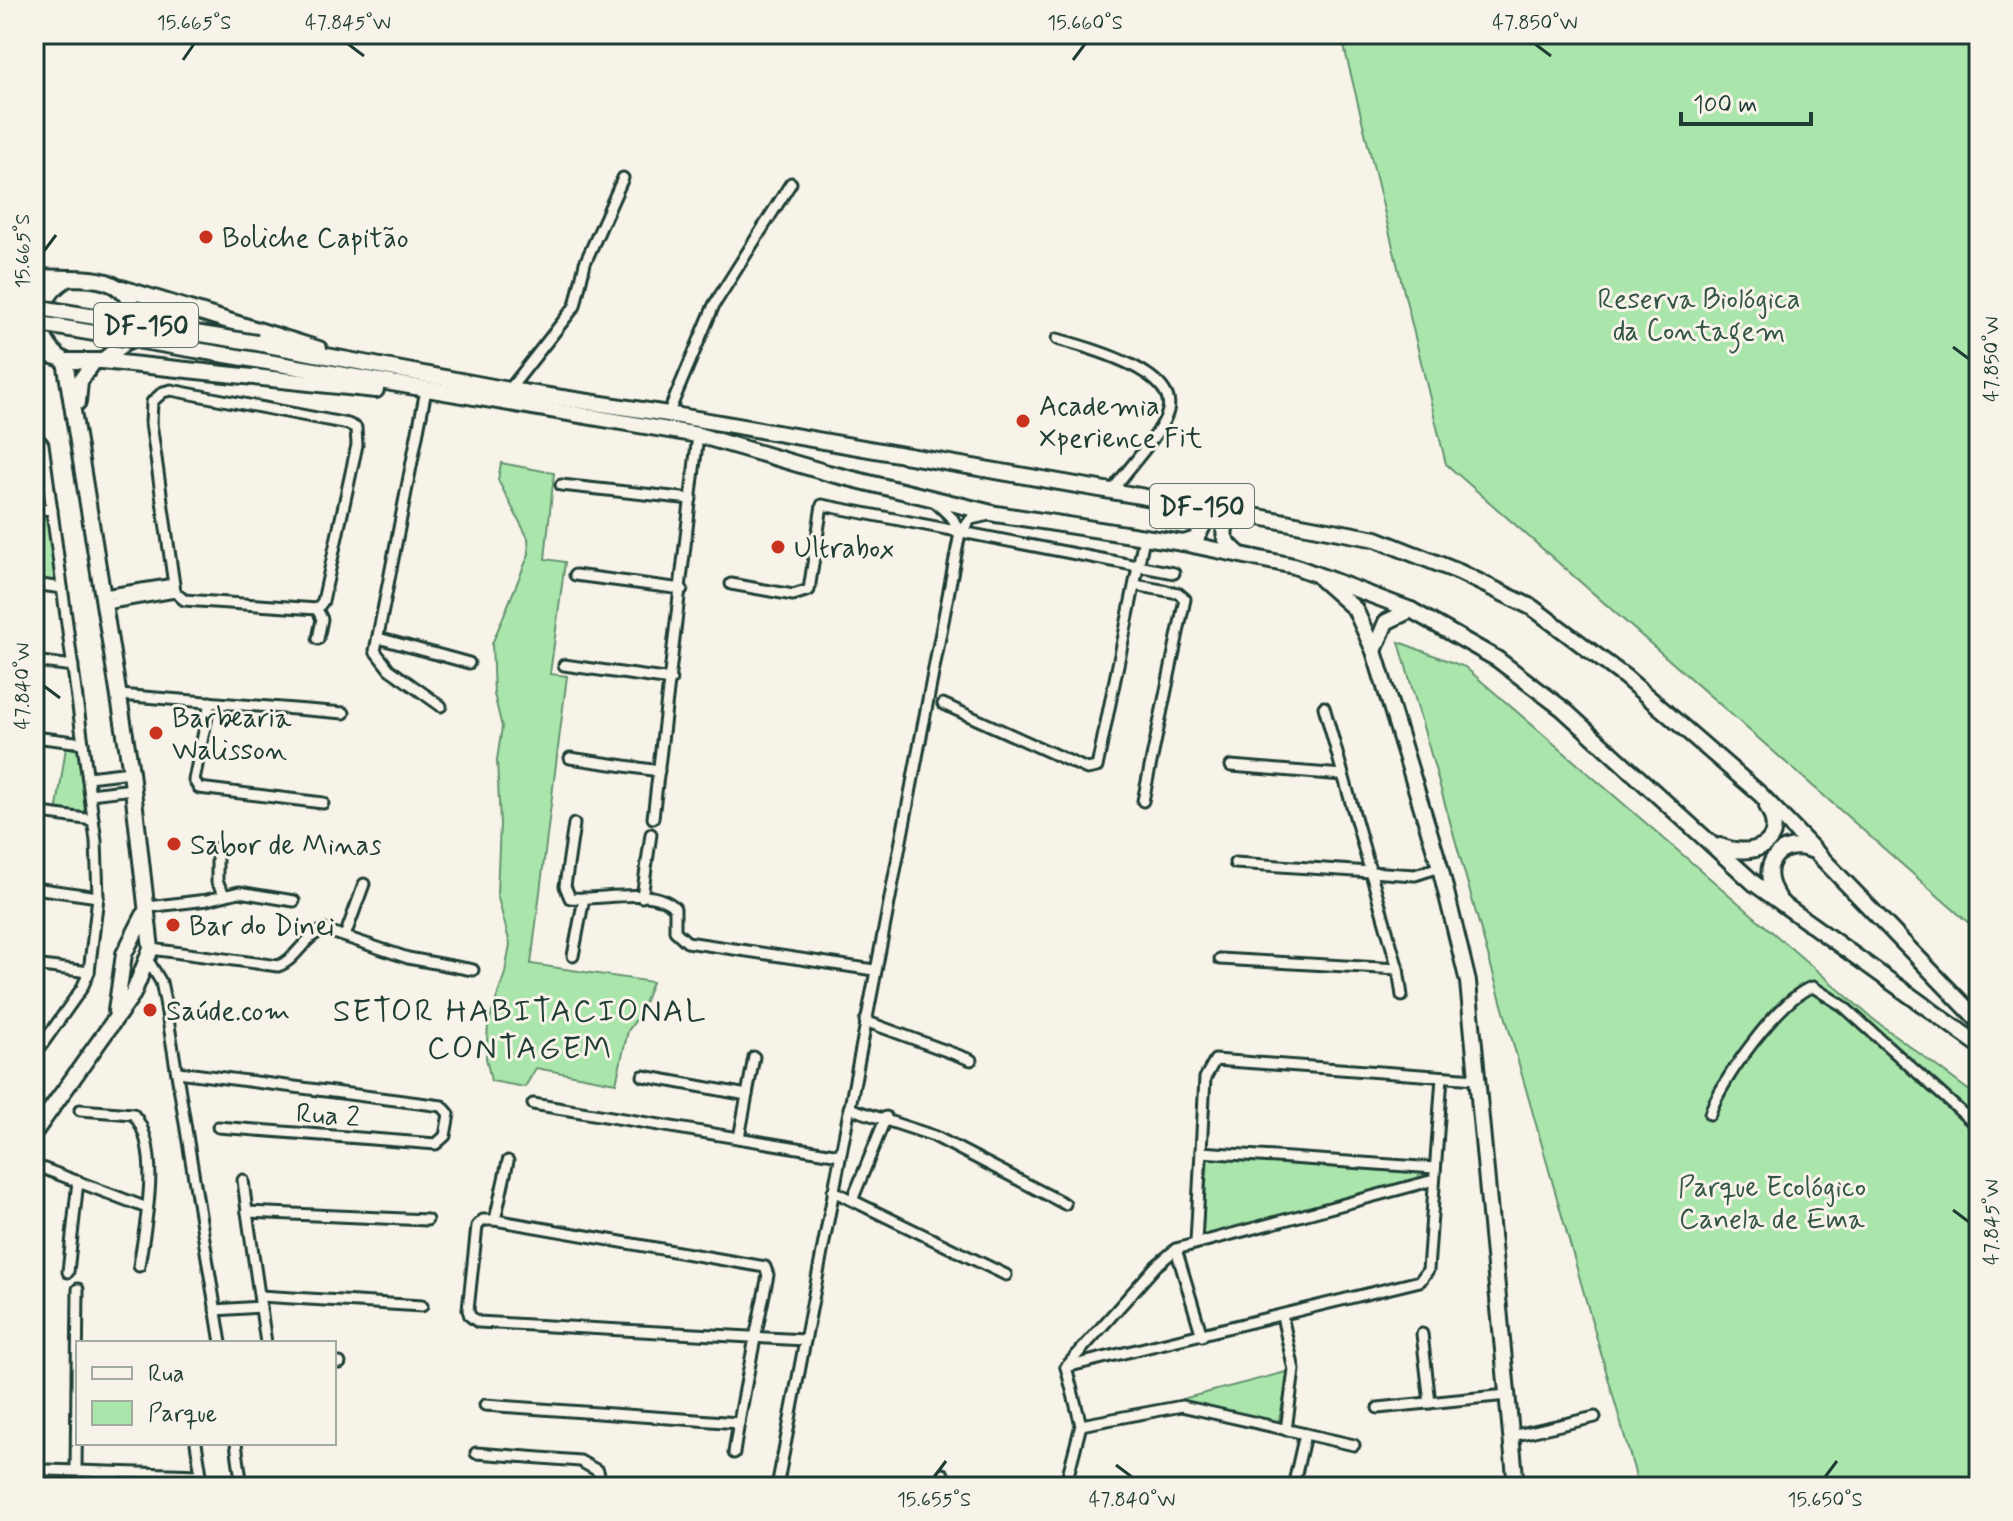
<svg xmlns="http://www.w3.org/2000/svg" width="2013" height="1521" viewBox="0 0 2013 1521" font-family="Mynerve,sans-serif">
  <style>
    .green { fill: #aae6ac; stroke: #649270; stroke-width: 2 }
    .lines { fill: none; stroke-linecap: round; stroke-linejoin: round }
    .street-casing { stroke: #1f3d34; stroke-width: 15 }
    .secondary-casing { stroke: #1f3d34; stroke-width: 20 }
    .primary-casing { stroke: #1f3d34; stroke-width: 20 }
    .street { stroke: #f7f3e8; stroke-width: 9 }
    .secondary { stroke: #f7f3e8; stroke-width: 14 }
    .primary { stroke: #f7f3e8; stroke-width: 14 }
    .primary-bridge-casing { stroke: #1f3d34; stroke-width: 20; stroke-linecap: butt }
    .primary-bridge { stroke: #f7f3e8; stroke-width: 14 }
    .ticks { fill: none; stroke: #1f3d34; stroke-width: 3 }
    .poi-dot { fill: #c8321e; stroke: #f7f3e8; stroke-width: 3 }
    .labels { text-anchor: middle; stroke-width: 6; stroke-linejoin: round; paint-order: stroke }
    .shield { fill: #f7f3e8; stroke: #60746a; stroke-width: 2 }
    .shield-label { font-size: 26px; font-weight: bold; fill: #1f3d34 }
    .poi-label { font-size: 28px; fill: #1f3d34; stroke: #f7f3e8; text-anchor: start }
    .park-label { font-size: 28px; fill: #345646; stroke: #f7f3e8 }
    .street-label { font-size: 28px; fill: #1f3d34; stroke: #f7f3e8 }
    .quarter-label { font-size: 32px; letter-spacing: 2px; fill: #1f3d34; stroke: #f7f3e8 }
    .neatline { fill: none; stroke: #1f3d34; stroke-width: 3 }
    .ticks-label { font-size: 20px; text-anchor: middle; fill: #1f3d34 }
  </style>
  <rect width="100%" height="100%" fill="#f7f3e8"/>
  <filter id="ink" filterUnits="userSpaceOnUse"><feTurbulence type="fractalNoise" baseFrequency=".0125" numOctaves="2"/><feDisplacementMap in="SourceGraphic" scale="16" xChannelSelector="R" yChannelSelector="G"/><feConvolveMatrix kernelMatrix="1 2 1 2 8 2 1 2 1" color-interpolation-filters="sRGB"/></filter>
  <g filter="url(#ink)">
    <g class="green">
      <polygon points="1341,34 1979,34 1979,932 1446,464"/>
      <polygon points="501,463 554,473 545,559 565,562 550,674 567,676 531,964 652,982 640,1014 628,1031 616,1083 536,1068 525,1087 491,1081 486,1058 488,1025 505,973 510,944 497,894 500,824 497,760 502,727 494,694 492,644 529,554 528,538 498,480"/>
      <polygon points="42,518 50,520 57,584 36,582"/>
      <polygon points="1399,642 1465,667 1873,1019 1979,1098 1979,1487 1639,1487"/>
      <polygon points="66,747 81,751 85,816 56,814"/>
      <polygon points="1208,1159 1430,1173 1430,1177 1202,1236"/>
      <polygon points="1290,1371 1278,1424 1182,1402 1182,1399"/>
    </g>
    <g class="lines">
      <g class="street-casing">
        <g id="street">
          <path d="M 1057,339 C 1083,346 1183,372 1167,414 C 1158,438 1127,469 1112,491"/>
          <polygon points="171,390 348,424 356,428 357,445 323,601 317,609 184,600 175,592 151,423 152,402 163,392"/>
          <polyline points="426,390 375,651 389,669 441,706"/>
          <polyline points="509,390 575,306 585,263 623,178"/>
          <polyline points="668,414 714,305 791,183"/>
          <polyline points="34,433 43,444 96,841 98,897 89,972 82,988 34,1056"/>
          <polyline points="561,485 691,499"/>
          <polyline points="932,499 953,519 960,533"/>
          <polyline points="34,508 52,510"/>
          <polyline points="575,575 682,589"/>
          <polyline points="34,584 62,588"/>
          <polyline points="731,584 793,595 809,590 822,505 1174,573"/>
          <polyline points="1135,585 1178,593 1185,599 1143,801"/>
          <polyline points="104,595 174,584"/>
          <polyline points="105,604 175,592"/>
          <polyline points="317,609 322,619 318,639"/>
          <polyline points="378,638 469,663"/>
          <polyline points="34,661 73,666"/>
          <polyline points="564,665 671,680"/>
          <polyline points="119,695 344,713"/>
          <polyline points="210,702 194,780 199,788 323,803"/>
          <polyline points="943,704 1087,769 1097,767 1144,538"/>
          <polyline points="1324,707 1398,969 1402,996"/>
          <polyline points="34,737 83,743"/>
          <polyline points="570,758 659,771"/>
          <polyline points="1231,766 1343,775"/>
          <polyline points="88,777 131,772"/>
          <polyline points="90,794 133,789"/>
          <polyline points="34,812 93,820"/>
          <polyline points="653,818 698,435"/>
          <path d="M 574,824 L 565,886 L 570,898 C 600,901 653,885 675,908 L 675,931 L 687,942 L 874,970"/>
          <polyline points="217,848 217,882 224,894"/>
          <polyline points="1235,863 1415,875 1440,867"/>
          <polyline points="34,888 98,897"/>
          <polyline points="642,897 651,834"/>
          <polyline points="148,907 207,900 239,892 294,901"/>
          <polyline points="345,936 364,884"/>
          <path d="M 151,949 L 278,966 C 297,960 305,934 325,930 L 408,958 L 473,970"/>
          <polyline points="573,956 584,898"/>
          <polyline points="1220,959 1398,969"/>
          <polyline points="149,962 161,982 165,1001 221,1343"/>
          <polyline points="34,965 89,972"/>
          <polyline points="865,1021 971,1060"/>
          <polyline points="178,1072 442,1106 449,1114 445,1136 436,1144 218,1127"/>
          <polyline points="643,1076 747,1095"/>
          <polyline points="533,1104 840,1155"/>
          <polyline points="849,1108 934,1136 1065,1204"/>
          <path d="M 80,1110 L 133,1114 C 163,1148 145,1226 139,1266"/>
          <path d="M 1710,1114 C 1718,1084 1784,993 1813,987 L 1843,1006 L 1979,1128"/>
          <polyline points="739,1138 754,1057"/>
          <polyline points="1201,1152 1435,1168"/>
          <polyline points="34,1165 147,1208"/>
          <polyline points="243,1180 247,1212"/>
          <polyline points="833,1191 1006,1275"/>
          <polyline points="853,1198 886,1117"/>
          <polyline points="495,1220 508,1161"/>
          <polyline points="1196,1242 1205,1078 1215,1060 1476,1079"/>
          <polyline points="1176,1249 1202,1336"/>
          <polyline points="68,1272 78,1181"/>
          <polyline points="260,1296 422,1306"/>
          <polyline points="215,1310 261,1307"/>
          <polyline points="1282,1316 1294,1370 1286,1430"/>
          <polyline points="1422,1334 1430,1403"/>
          <polyline points="266,1343 247,1212 427,1220"/>
          <polyline points="334,1363 340,1363"/>
          <polyline points="1066,1367 1420,1281 1428,1270 1442,1077"/>
          <polyline points="34,1389 36,1382"/>
          <polyline points="485,1405 739,1423"/>
          <polyline points="1378,1408 1507,1395"/>
          <polyline points="1081,1425 1066,1367 1156,1266 1176,1249 1434,1180"/>
          <polyline points="1512,1436 1595,1417"/>
          <polyline points="196,1443 203,1487"/>
          <polyline points="236,1443 242,1487"/>
          <polyline points="476,1453 580,1461 598,1471 602,1487"/>
          <path d="M 734,1453 C 743,1393 756,1334 768,1275 L 765,1267 L 495,1220 L 483,1220 L 477,1226 L 468,1310 L 470,1316 L 478,1322 L 805,1340"/>
          <polyline points="76,1469 78,1289"/>
          <polyline points="48,1470 200,1475"/>
          <polyline points="777,1487 960,533 971,519 989,515"/>
          <polyline points="940,1487 943,1474"/>
          <polyline points="1069,1487 1067,1479 1081,1425 1182,1406 1354,1445"/>
          <polyline points="1293,1487 1305,1434"/>
        </g>
      </g>
      <g class="secondary-casing">
        <g id="secondary">
          <path d="M 69,278 C 95,278 121,279 132,306 L 126,342 L 102,361 L 65,361 C 30,339 35,296 69,278 Z"/>
          <polyline points="78,402 80,381 93,363"/>
          <polyline points="1321,579 1355,609 1374,651 1440,867 1468,982 1516,1487"/>
          <polyline points="1374,651 1386,622 1411,610"/>
          <polyline points="116,1011 124,954 148,907"/>
          <polyline points="34,1133 133,994 151,949 131,772 65,361"/>
        </g>
      </g>
      <g class="primary-casing">
        <g id="primary">
          <polyline points="34,277 69,278"/>
          <polyline points="122,288 319,349"/>
          <polyline points="257,343 509,390 668,414 1243,514 1376,539 1459,572 1533,608 1625,677 1760,794 1979,1021"/>
          <polyline points="34,351 60,358"/>
          <polyline points="256,360 698,435 828,473 996,514 1183,543 1294,566 1411,610 1497,659 1563,709 1755,884 1979,1045"/>
          <polyline points="102,361 376,390"/>
          <polyline points="1184,543 1196,539 1204,524 1200,512 1191,505"/>
          <path d="M 1238,553 C 1228,544 1219,536 1228,522 L 1243,514"/>
          <path d="M 1720,846 C 1752,859 1789,844 1767,806"/>
          <path d="M 1778,897 C 1755,866 1781,835 1816,852"/>
        </g>
      </g>
      <use href="#street" class="street"/>
      <use href="#secondary" class="secondary"/>
      <use href="#primary" class="primary"/>
      <g class="primary-bridge-casing">
        <g id="primary-bridge">
          <polyline points="34,307 257,343"/>
          <polyline points="34,323 256,360"/>
        </g>
      </g>
      <use href="#primary-bridge" class="primary-bridge"/>
    </g>
  </g>
  <path class="ticks" d="M 348,44 L 364,56M 1535,44 L 1551,56M 183,60 L 194,44M 1073,60 L 1085,44M 44,251 L 56,235M 1953,347 L 1969,359M 44,686 L 60,698M 1953,1210 L 1969,1222M 1116,1465 L 1132,1477M 934,1477 L 946,1461M 1825,1477 L 1837,1461"/>
  <g class="poi-dot">
    <circle cx="206" cy="237" r="8"/>
    <circle cx="1023" cy="421" r="8"/>
    <circle cx="778" cy="547" r="8"/>
    <circle cx="156" cy="733" r="8"/>
    <circle cx="174" cy="844" r="8"/>
    <circle cx="173" cy="925" r="8"/>
    <circle cx="150" cy="1010" r="8"/>
  </g>
  <g class="labels">
    <g class="shield">
      <rect x="94" y="303" width="104" height="44" rx="6"/>
      <rect x="1150" y="484" width="104" height="44" rx="6"/>
    </g>
    <g class="shield-label">
      <text x="146" y="334">DF-150</text>
      <text x="1202" y="515">DF-150</text>
    </g>
    <g class="poi-label">
      <text x="222" y="247">Boliche Capitão</text>
      <text x="1039" y="415">Academia<tspan x="1039" dy="32">Xperience Fit</tspan></text>
      <text x="794" y="557">Ultrabox</text>
      <text x="172" y="727">Barbearia<tspan x="172" dy="32">Walisson</tspan></text>
      <text x="190" y="854">Sabor de Minas</text>
      <text x="189" y="935">Bar do Dinei</text>
      <text x="166" y="1020">Saúde.com</text>
    </g>
    <g class="park-label">
      <text x="1699" y="308">Reserva Biológica<tspan x="1699" dy="32">da Contagem</tspan></text>
      <text x="1772" y="1196">Parque Ecológico<tspan x="1772" dy="32">Canela de Ema</tspan></text>
    </g>
    <g class="street-label">
      <text transform="translate(328 1114) rotate(4)" y="10">Rua 2</text>
    </g>
    <g class="quarter-label">
      <text x="520" y="1021">SETOR HABITACIONAL<tspan x="520" dy="37">CONTAGEM</tspan></text>
    </g>
  </g>
  <rect width="2013" height="1521" fill="none" stroke="#f7f3e8" stroke-width="88"/>
  <rect x="76" y="1341" width="260" height="104" fill="#f7f3e8" stroke="#a1aaa0" stroke-width="2"/>
  <rect x="92" y="1367" width="40" height="12" fill="#f7f3e8" stroke="#a1aaa0" stroke-width="2"/>
  <text x="148" y="1381" font-size="24" fill="#1f3d34">Rua</text>
  <rect x="92" y="1401" width="40" height="24" fill="#aae6ac" stroke="#a1aaa0" stroke-width="2"/>
  <text x="148" y="1421" font-size="24" fill="#1f3d34">Parque</text>
  <path d="M1681 112v12h130v-12" fill="none" stroke="#1f3d34" stroke-width="4"/>
  <text x="1693" y="112" font-size="24" fill="#1f3d34" stroke="#f7f3e8" stroke-width="6" paint-order="stroke">100 m</text>
  <rect x="44" y="44" width="1925" height="1433" class="neatline"/>
  <g class="ticks-label">
    <text x="194" y="29">15.665°S</text>
    <text x="348" y="29">47.845°W</text>
    <text x="1085" y="29">15.660°S</text>
    <text x="1535" y="29">47.850°W</text>
    <text transform="translate(22 251) rotate(-90)" y="7">15.665°S</text>
    <text transform="translate(1991 359) rotate(-90)" y="7">47.850°W</text>
    <text transform="translate(22 686) rotate(-90)" y="7">47.840°W</text>
    <text transform="translate(1991 1222) rotate(-90)" y="7">47.845°W</text>
    <text x="934" y="1506">15.655°S</text>
    <text x="1132" y="1506">47.840°W</text>
    <text x="1825" y="1506">15.650°S</text>
  </g>
</svg>
